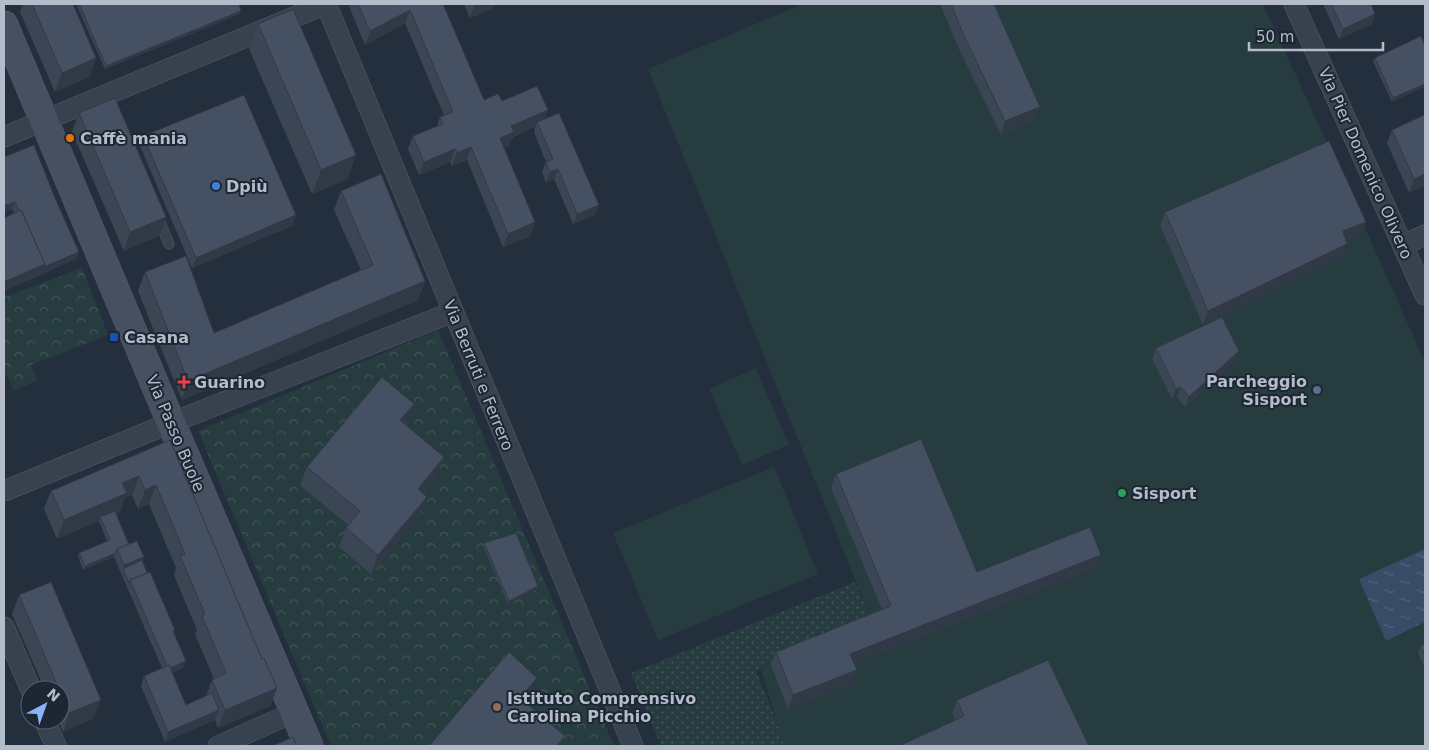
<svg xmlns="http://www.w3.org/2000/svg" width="1429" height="750" viewBox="0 0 1429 750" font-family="'DejaVu Sans',sans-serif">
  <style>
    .grass { fill: url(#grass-dots) }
    .forest { fill: url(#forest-crowns) }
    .garden { fill: #263c3f }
    .water { fill: url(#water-ripples) }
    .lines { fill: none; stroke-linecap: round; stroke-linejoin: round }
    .lane-casing { stroke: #565f6c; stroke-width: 11 }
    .street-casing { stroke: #565f6c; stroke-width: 21 }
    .secondary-casing { stroke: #565f6c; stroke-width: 29 }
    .lane { stroke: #38414e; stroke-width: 10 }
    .street { stroke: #38414e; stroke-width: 20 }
    .secondary { stroke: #465061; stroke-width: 28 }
    .wall { fill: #3b4654; fill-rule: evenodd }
    .shaded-wall { fill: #303945 }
    .building { fill: #455162; stroke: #303945 }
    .food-dot { fill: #e8710a; stroke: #1d2633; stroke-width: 2 }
    .shop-dot { fill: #3f7fe0; stroke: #1d2633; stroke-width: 2 }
    .transit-dot { fill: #1a4fb4; stroke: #1d2633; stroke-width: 2 }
    .health-dot { fill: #e0444e; stroke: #1d2633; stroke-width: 2 }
    .service-dot { fill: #5c6f8a; stroke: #1d2633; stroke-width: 2 }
    .leisure-dot { fill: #2e9e5b; stroke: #1d2633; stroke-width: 2 }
    .education-dot { fill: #8d6e63; stroke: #1d2633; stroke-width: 2 }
    .labels { text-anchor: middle; stroke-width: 4; stroke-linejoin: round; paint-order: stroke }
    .poi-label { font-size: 16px; font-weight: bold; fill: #b4bcc9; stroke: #1d2633; text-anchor: start }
    .street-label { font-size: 16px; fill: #b4bcc9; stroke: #1d2633 }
  </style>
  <defs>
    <pattern id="grass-dots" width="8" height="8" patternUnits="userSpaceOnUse" patternTransform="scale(1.25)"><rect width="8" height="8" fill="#263c3f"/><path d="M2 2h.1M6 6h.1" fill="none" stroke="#435659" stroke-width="1.8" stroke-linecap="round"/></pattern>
    <pattern id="forest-crowns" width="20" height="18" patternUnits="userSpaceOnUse" patternTransform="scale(1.25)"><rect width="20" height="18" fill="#263c3f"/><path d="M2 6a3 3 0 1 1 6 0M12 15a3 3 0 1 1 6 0" fill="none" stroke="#435659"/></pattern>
    <pattern id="water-ripples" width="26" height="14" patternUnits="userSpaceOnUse" patternTransform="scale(1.25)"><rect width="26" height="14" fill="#394c67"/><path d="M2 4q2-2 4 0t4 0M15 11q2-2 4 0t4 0" fill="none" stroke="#53647b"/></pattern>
  </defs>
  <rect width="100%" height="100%" fill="#242f3e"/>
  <polygon class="grass" points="855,582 873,624 756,671 787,746 661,746 631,673"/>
  <g class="forest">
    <polygon points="82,268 108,335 31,365 37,381 14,391 7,375 4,376 4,297"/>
    <polygon points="438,330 614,746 331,746 198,431"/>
  </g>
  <g class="garden">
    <polygon points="803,4 1263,4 1329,147 1425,362 1425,746 784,746 761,669 873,624 648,69"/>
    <polygon points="756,368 789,445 742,465 709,389"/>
    <polygon points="774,467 818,574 658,640 613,533"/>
  </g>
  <polygon class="water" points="1425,549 1425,622 1386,641 1359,579"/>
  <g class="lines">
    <g class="lane-casing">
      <polyline id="lane" points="157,215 169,244"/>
    </g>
    <g class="street-casing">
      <g id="street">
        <polyline points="326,4 633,746"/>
        <polyline points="1294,4 1425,295"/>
        <polyline points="4,137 326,4"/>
        <polyline points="1403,245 1425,235"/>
        <polyline points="4,491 163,426 453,312"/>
        <polyline points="4,627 31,690"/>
        <polyline points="44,720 56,746"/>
        <polyline points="218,746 295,712"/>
      </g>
    </g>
    <g class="secondary-casing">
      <polyline id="secondary" points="4,25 164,406 309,746"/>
    </g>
    <use href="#lane" class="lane"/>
    <use href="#street" class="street"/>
    <use href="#secondary" class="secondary"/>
  </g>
  <g class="wall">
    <polygon points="23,4 73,4 96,58 89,77 55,92 20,12"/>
    <polygon points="76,4 239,4 240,14 105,69"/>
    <polygon points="349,4 447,4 444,5 484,100 502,101 545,119 595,215 573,224 554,179 546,183 542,172 546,162 534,132 535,127 513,137 509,146 504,148 531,236 503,247 467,160 452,166 450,162 419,175 408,149 413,136 437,126 440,117 444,115 405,23 365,45 349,6"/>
    <polygon points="464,4 494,4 492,9 470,18"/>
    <polygon points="940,4 994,4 1035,121 1001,135 959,49"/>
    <polygon points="1323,4 1371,4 1372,24 1339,39"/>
    <polygon points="258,24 348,179 312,194 249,49"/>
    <polygon points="1421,36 1392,102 1373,61 1375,58"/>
    <polygon points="79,113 159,236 124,251 72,132"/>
    <polygon points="1392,130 1425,185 1409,193 1387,143"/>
    <polygon points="143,136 292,226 192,268 140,146"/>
    <polygon points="4,157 55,198 79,252 76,259 4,291 14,213 12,209 4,212"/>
    <polygon points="341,191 425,281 418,300 182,400 138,291 145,272 214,333 361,270 334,210"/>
    <polygon points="1165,212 1361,235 1347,241 1347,244 1343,257 1203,325 1160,225"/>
    <polygon points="1156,348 1235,361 1185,407 1177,397 1172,399 1152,359"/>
    <polygon points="414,404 408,422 406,425 437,476 423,493 420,515 371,574 339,547 346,528 348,525 300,485 307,467"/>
    <path d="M 170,440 L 262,659 L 277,688 L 270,706 L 218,728 L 215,720 L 165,742 L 141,686 L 144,676 L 162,668 L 114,557 L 83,570 L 78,556 L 79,553 L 107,541 L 99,521 L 57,539 L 44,509 L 51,491 ZM 132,495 L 138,509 L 149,504 L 176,568 L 174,575 L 197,630 L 195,634 L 214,679 L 212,680 L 206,696 L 186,705 L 172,673 L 183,668 L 174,633 L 142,560 L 144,557 L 129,545 L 116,514 L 120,512 L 125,498 Z"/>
    <polygon points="836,474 977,572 1101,555 1096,568 854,664 852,684 788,709 771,665 776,652 882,609 831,488"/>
    <polygon points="484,543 538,586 536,590 508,604 483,546"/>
    <polygon points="19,595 94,718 63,732 58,720 60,720 60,690 45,690 12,614"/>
    <polygon points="1425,644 1425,669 1418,653 1421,646"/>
    <polygon points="957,700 1089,746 955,720 952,713"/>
  </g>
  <g class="shaded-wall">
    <polygon points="478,4 494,4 492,9 470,18 475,5"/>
    <polygon points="410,10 405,23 365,45 370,31"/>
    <polygon points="241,11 240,14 105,69 106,66"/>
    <polygon points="1375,14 1372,24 1339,39 1343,29"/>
    <polygon points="96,58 89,77 55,92 62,73"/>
    <polygon points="1425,84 1425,87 1392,102 1393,98"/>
    <polygon points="1040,107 1035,121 1001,135 1005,121"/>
    <polygon points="548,110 543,124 537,122 535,127 513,137 509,146 495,152 500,138 511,126"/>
    <polygon points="471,147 467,160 452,166 457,153"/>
    <polygon points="455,149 450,162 419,175 424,162"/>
    <polygon points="356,155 348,179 312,194 321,170"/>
    <polygon points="558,169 554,179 546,183 550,172"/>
    <polygon points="1425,174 1425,185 1409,193 1414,179"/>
    <polygon points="15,202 12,209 4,212 4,206"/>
    <polygon points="599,205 595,215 573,224 577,214"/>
    <polygon points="296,215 292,226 192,268 196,258"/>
    <polygon points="166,217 159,236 124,251 130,232"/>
    <polygon points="535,222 531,236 503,247 508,234"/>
    <polygon points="1366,222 1361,235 1338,245 1343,231"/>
    <polygon points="1347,244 1343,257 1203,325 1208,311"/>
    <polygon points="79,252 76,259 41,275 44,267"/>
    <polygon points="45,264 41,275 4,291 4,282"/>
    <polygon points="425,281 418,300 182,400 188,381"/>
    <polygon points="1239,351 1235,361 1185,407 1189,397"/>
    <polygon points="1181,387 1177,397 1172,399 1176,389"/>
    <polygon points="414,404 408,422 394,439 400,420"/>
    <polygon points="444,457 437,476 411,508 418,489"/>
    <polygon points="139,476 132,495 125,498 120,512 101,520 100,517 99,521 57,539 64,520 122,483"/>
    <polygon points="156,485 149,504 138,509 145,490"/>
    <polygon points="427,497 420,515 371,574 378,555"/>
    <polygon points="116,553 114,557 83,570 85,566"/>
    <polygon points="1101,555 1096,568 845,668 850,654"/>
    <polygon points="144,557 141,564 123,569 124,565"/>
    <polygon points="538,586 536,590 508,604 509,601"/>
    <polygon points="186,661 183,668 165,676 168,669"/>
    <polygon points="857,670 852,684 788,709 793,695"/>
    <polygon points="537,678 530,697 513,717 520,698"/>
    <polygon points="277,688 270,706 218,728 225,710"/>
    <polygon points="101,700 94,718 63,732 69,713"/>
    <polygon points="219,710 215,720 165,742 168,732"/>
    <polygon points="565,736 562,746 557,746"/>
  </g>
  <g class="building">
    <polygon points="32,4 73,4 96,58 62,73"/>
    <polygon points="79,4 239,4 241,11 106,66"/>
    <polygon points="358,4 443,4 484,100 498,94 502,101 537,86 548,110 511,126 514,132 500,138 535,222 508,234 471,147 457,153 455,149 424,162 413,136 443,124 440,117 453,112 410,10 370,31"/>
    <polygon points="951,4 994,4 1040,107 1005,121 964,36"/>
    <polygon points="1331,4 1371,4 1375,14 1343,29"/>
    <polygon points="293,9 356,155 321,170 258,24"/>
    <polygon points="1421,36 1425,46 1425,84 1393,98 1375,58"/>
    <polygon points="244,95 296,215 196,258 143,136"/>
    <polygon points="115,98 166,217 130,232 79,113"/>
    <polygon points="559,113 599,205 577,214 558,169 550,172 546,162 553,159 537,122"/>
    <polygon points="1424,115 1425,117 1425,174 1414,179 1392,130"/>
    <polygon points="1329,141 1366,222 1343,231 1347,244 1208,311 1165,212"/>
    <polygon points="34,145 55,198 79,252 44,267 45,264 21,210 19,211 15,202 4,206 4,157"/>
    <polygon points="381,174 425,281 188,381 145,272 186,256 214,333 373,265 341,191"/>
    <polygon points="21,210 45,264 4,282 4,218"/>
    <polygon points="1222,317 1239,351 1189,397 1181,387 1176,389 1156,348"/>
    <polygon points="382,377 414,404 400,420 444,457 418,489 427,497 378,555 346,528 360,511 307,467"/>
    <polygon points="921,439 977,572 1090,527 1101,555 850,654 857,670 793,695 776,652 891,606 836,474"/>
    <polygon points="170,440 262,659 264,658 277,688 225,710 212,680 226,673 202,616 205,614 180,556 185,554 156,485 145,490 139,476 122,483 127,493 64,520 51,491"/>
    <polygon points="115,511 129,545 117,549 116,553 85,566 79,553 110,540 100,517"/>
    <polygon points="516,533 538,586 509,601 484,543"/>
    <polygon points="137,541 144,557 124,565 117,549"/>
    <polygon points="142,560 147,573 130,580 129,583 123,569"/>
    <polygon points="150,572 175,630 173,631 186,661 170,668 169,665 167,666 130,580"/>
    <polygon points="51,582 101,700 69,713 19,595"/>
    <polygon points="1425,644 1425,656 1421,646"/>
    <polygon points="509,652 537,678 520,698 565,736 557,746 429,746"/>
    <polygon points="1048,660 1089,746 899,746 964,716 957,700"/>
    <polygon points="169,665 186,705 212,693 219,710 168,732 144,676"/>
    <polygon points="293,737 297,746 272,746"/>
  </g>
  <circle class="food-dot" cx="70" cy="138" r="5"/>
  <circle class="shop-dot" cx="216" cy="186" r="5"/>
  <rect class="transit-dot" x="109" y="332" width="10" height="10" rx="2.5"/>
  <path class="health-dot" d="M181.5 374.5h5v5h5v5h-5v5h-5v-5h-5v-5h5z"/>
  <circle class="service-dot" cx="1317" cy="390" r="5"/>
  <circle class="leisure-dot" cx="1122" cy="493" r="5"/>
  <circle class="education-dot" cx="497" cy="707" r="5"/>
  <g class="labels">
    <g class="poi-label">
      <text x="80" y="144">Caffè mania</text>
      <text x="226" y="192">Dpiù</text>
      <text x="124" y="343">Casana</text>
      <text x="1307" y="387" text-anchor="end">Parcheggio<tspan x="1307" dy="18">Sisport</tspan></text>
      <text x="194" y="388">Guarino</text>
      <text x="1132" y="499">Sisport</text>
      <text x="507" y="704">Istituto Comprensivo<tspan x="507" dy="18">Carolina Picchio</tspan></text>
    </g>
    <g class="street-label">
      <text transform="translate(1366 163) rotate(66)" y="6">Via Pier Domenico Olivero</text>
      <text transform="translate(479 375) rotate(68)" y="6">Via Berruti e Ferrero</text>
      <text transform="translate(176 433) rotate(67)" y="6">Via Passo Buole</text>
    </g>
  </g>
  <rect width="1429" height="750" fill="none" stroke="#b4bcc9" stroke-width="10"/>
  <g transform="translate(45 705) rotate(41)"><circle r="24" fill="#1d2633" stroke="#59626f"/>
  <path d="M0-4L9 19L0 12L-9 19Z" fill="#8ab4f8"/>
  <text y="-8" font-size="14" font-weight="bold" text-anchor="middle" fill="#b4bcc9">N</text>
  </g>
  <path d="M1249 42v8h134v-8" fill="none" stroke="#b4bcc9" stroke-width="2.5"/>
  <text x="1256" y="42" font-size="15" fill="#b4bcc9" stroke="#1d2633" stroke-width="4" paint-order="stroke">50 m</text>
</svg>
